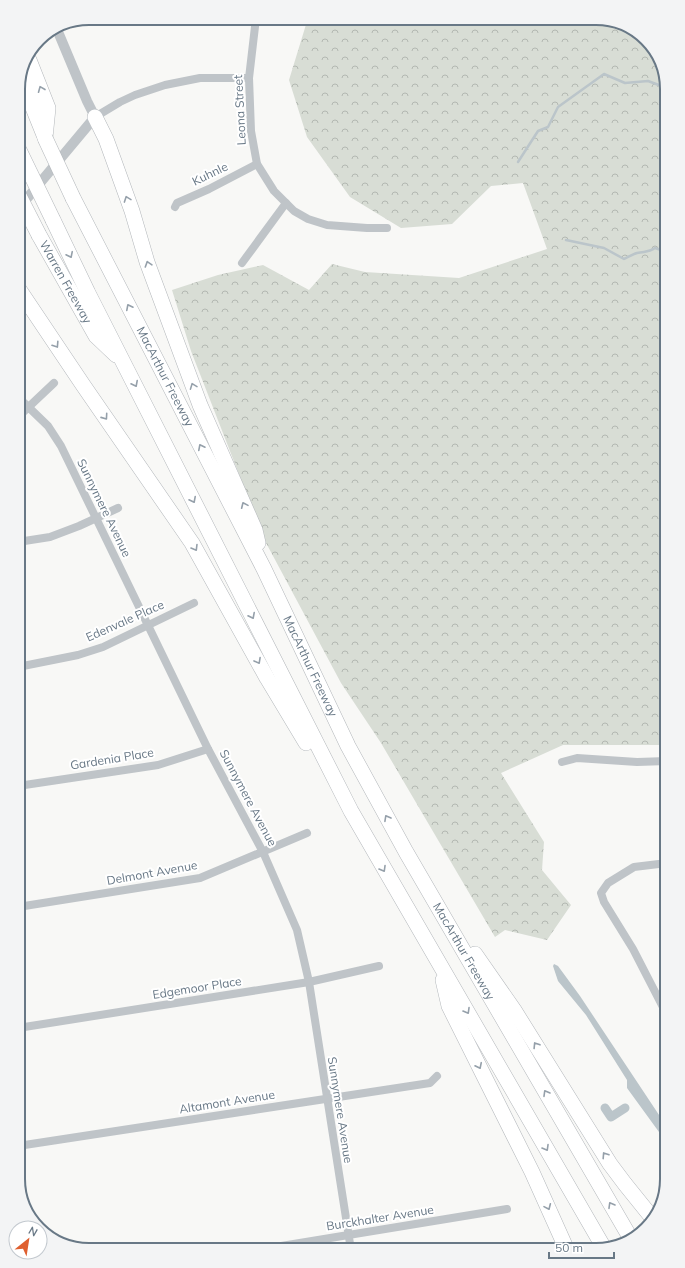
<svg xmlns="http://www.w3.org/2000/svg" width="685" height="1268" viewBox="0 0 685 1268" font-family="Mulish,sans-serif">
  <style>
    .forest { fill: url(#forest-crowns) }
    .water { fill: #bbc5ca }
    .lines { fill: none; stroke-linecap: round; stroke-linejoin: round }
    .stream { stroke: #bbc5ca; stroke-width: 2.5 }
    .canal { stroke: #bbc5ca; stroke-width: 9 }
    .motorway-casing { stroke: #b3b7bb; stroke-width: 16 }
    .minor { stroke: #bfc4c8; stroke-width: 8 }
    .tertiary { stroke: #bfc4c8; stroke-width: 10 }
    .motorway { stroke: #fff; stroke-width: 15 }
    .motorway-bridge-casing { stroke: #b3b7bb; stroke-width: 16; stroke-linecap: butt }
    .motorway-bridge { stroke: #fff; stroke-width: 15 }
    .oneway { stroke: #95a0aa }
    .labels { text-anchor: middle; stroke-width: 4; stroke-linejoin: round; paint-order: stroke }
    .street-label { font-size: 12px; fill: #687886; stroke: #fff }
    .rim { fill: none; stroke: #687886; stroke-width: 2 }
  </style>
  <defs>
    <pattern id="forest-crowns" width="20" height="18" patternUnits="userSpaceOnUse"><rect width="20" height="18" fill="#d8ddd5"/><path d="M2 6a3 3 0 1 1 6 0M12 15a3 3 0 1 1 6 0" fill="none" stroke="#b3b8b2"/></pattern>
  </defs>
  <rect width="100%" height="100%" fill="#f8f8f6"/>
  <polygon class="forest" points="308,18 601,18 636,30 662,61 667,89 667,727 662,745 563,745 501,773 544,842 542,870 571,905 547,940 505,930 495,937 381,743 341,683 265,541 191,351 172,290 218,275 263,265 309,290 332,264 365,272 459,278 547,249 523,183 491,186 452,224 401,228 350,197 307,137 289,80"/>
  <polygon class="water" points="554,964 558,966 580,996 667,1127 667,1143 627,1088 627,1080 586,1015 558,981 553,966"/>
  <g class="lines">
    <g class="stream">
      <polyline points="518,162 538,131 548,127 558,107 604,74 625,83 648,81 667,88"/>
      <path d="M 566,240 L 604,248 L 624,259 C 628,257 633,254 637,253 C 645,251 648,253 655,248 L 667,252"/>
    </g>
    <polyline class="canal" points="605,1108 611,1117 625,1108"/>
    <g class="motorway-casing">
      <g id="motorway">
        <polyline points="29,60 48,108 45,138"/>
        <polyline points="21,78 44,135"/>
        <polyline points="95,117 106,139 132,211 147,262 200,405 255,530 258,543"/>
        <path id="s1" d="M 73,198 L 264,569 L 348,746 L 406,852 L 631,1239"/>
        <polyline points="53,220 88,293 351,811 604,1248"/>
        <path id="s2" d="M 39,235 L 96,336 L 116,355"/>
        <polyline points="18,288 83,385 192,543 267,678 306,743"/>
        <polyline points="475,954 514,1010 610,1164 625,1184 654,1220"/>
        <polyline points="443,980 449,1006 532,1172 567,1250"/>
      </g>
    </g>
    <g class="minor">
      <polyline points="256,18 249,78 251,131 257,164 274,191 294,211 308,219 327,225 367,228 387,228"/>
      <polyline points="95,117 120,102 135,95 165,85 200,78 249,78"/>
      <polyline points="175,207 177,203 209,189 257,164"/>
      <polyline points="242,263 286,203"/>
      <polyline points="18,397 48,426 61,446 208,749 263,852 297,930 309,982 351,1250"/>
      <polyline points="18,417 54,383"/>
      <polyline points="18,542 50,537 79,526 118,508"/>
      <polyline points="18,667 78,655 103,647 194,603"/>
      <polyline points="562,762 577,758 637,762 667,761"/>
      <polyline points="18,786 158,765 208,749"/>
      <polyline points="18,907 200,878 307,833"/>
      <polyline points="667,1015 633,949 604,902 601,893 608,883 634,867 667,863"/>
      <polyline points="18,1028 309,982 379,966"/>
      <polyline points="18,1146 430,1083 437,1076"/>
      <polyline points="257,1250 507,1209"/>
    </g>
    <polyline class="tertiary" points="19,208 95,117 87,101 56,27"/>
    <use href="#motorway" class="motorway"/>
    <g class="motorway-bridge-casing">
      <g id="motorway-bridge">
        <polyline points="45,138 73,198"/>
        <polyline points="19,150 53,220"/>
        <polyline points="18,194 39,235"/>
      </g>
    </g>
    <use href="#motorway-bridge" class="motorway-bridge"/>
  </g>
  <defs><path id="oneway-chevron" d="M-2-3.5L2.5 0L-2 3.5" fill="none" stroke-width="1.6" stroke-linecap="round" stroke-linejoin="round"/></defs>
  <g class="oneway">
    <use href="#oneway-chevron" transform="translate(41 89) rotate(-112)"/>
    <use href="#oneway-chevron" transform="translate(127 199) rotate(-110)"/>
    <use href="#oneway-chevron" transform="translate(70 255) rotate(64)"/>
    <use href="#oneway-chevron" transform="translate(148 264) rotate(-108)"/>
    <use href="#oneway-chevron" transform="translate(129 307) rotate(-117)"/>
    <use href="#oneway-chevron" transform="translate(56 345) rotate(57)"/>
    <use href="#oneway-chevron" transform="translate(135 384) rotate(63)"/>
    <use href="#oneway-chevron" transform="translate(193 386) rotate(-111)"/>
    <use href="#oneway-chevron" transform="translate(105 417) rotate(55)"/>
    <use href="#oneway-chevron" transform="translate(201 447) rotate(-117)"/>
    <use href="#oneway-chevron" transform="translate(193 500) rotate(63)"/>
    <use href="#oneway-chevron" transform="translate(244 505) rotate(-114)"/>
    <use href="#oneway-chevron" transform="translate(195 548) rotate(59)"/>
    <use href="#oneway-chevron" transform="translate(252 616) rotate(63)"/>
    <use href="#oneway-chevron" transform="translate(258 661) rotate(61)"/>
    <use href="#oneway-chevron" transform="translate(387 818) rotate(-119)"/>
    <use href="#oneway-chevron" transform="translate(383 869) rotate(60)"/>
    <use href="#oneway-chevron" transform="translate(467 1011) rotate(60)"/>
    <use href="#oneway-chevron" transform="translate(536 1045) rotate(-122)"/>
    <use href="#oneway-chevron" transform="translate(479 1066) rotate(64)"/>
    <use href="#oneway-chevron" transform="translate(546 1093) rotate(-120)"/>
    <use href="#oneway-chevron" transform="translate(546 1148) rotate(60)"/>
    <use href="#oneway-chevron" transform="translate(605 1155) rotate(-123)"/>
    <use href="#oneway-chevron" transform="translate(611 1205) rotate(-120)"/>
    <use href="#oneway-chevron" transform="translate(548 1207) rotate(66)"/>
  </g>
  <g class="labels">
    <g class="street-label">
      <text transform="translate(240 110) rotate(-93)" y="4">Leona Street</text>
      <text transform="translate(210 174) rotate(-26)" y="4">Kuhnle</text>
      <text dy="4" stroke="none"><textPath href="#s2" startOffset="54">Warren Freeway</textPath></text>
      <text dy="4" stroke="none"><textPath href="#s1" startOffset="201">MacArthur Freeway</textPath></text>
      <text transform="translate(104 508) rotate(64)" y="4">Sunnymere Avenue</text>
      <text transform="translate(125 621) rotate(-24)" y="4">Edenvale Place</text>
      <text dy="4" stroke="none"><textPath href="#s1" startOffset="525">MacArthur Freeway</textPath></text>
      <text transform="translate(112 759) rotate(-9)" y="4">Gardenia Place</text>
      <text transform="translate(248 798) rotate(62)" y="4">Sunnymere Avenue</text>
      <text transform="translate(152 873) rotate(-10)" y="4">Delmont Avenue</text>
      <text dy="4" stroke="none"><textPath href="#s1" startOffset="849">MacArthur Freeway</textPath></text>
      <text transform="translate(197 988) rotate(-9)" y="4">Edgemoor Place</text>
      <text transform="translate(227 1102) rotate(-9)" y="4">Altamont Avenue</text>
      <text transform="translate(340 1110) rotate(81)" y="4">Sunnymere Avenue</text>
      <text transform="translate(380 1218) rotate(-9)" y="4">Burckhalter Avenue</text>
    </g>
  </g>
  <path d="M0 0H685V1268H0ZM89 25H596A64 64 0 0 1 660 89V1179A64 64 0 0 1 596 1243H89A64 64 0 0 1 25 1179V89A64 64 0 0 1 89 25Z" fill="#f3f4f5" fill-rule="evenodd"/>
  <path class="rim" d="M89 25H596A64 64 0 0 1 660 89V1179A64 64 0 0 1 596 1243H89A64 64 0 0 1 25 1179V89A64 64 0 0 1 89 25Z"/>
  <g transform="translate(28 1240) rotate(30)"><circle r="19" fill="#ffffff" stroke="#c3c9cf"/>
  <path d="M0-3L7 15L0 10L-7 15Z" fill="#df6030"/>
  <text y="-6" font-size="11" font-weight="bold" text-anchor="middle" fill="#687886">N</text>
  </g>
  <path d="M549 1252v6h65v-6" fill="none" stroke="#687886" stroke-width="2"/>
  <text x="555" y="1252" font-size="12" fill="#687886" stroke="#ffffff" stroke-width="3" paint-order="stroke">50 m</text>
</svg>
